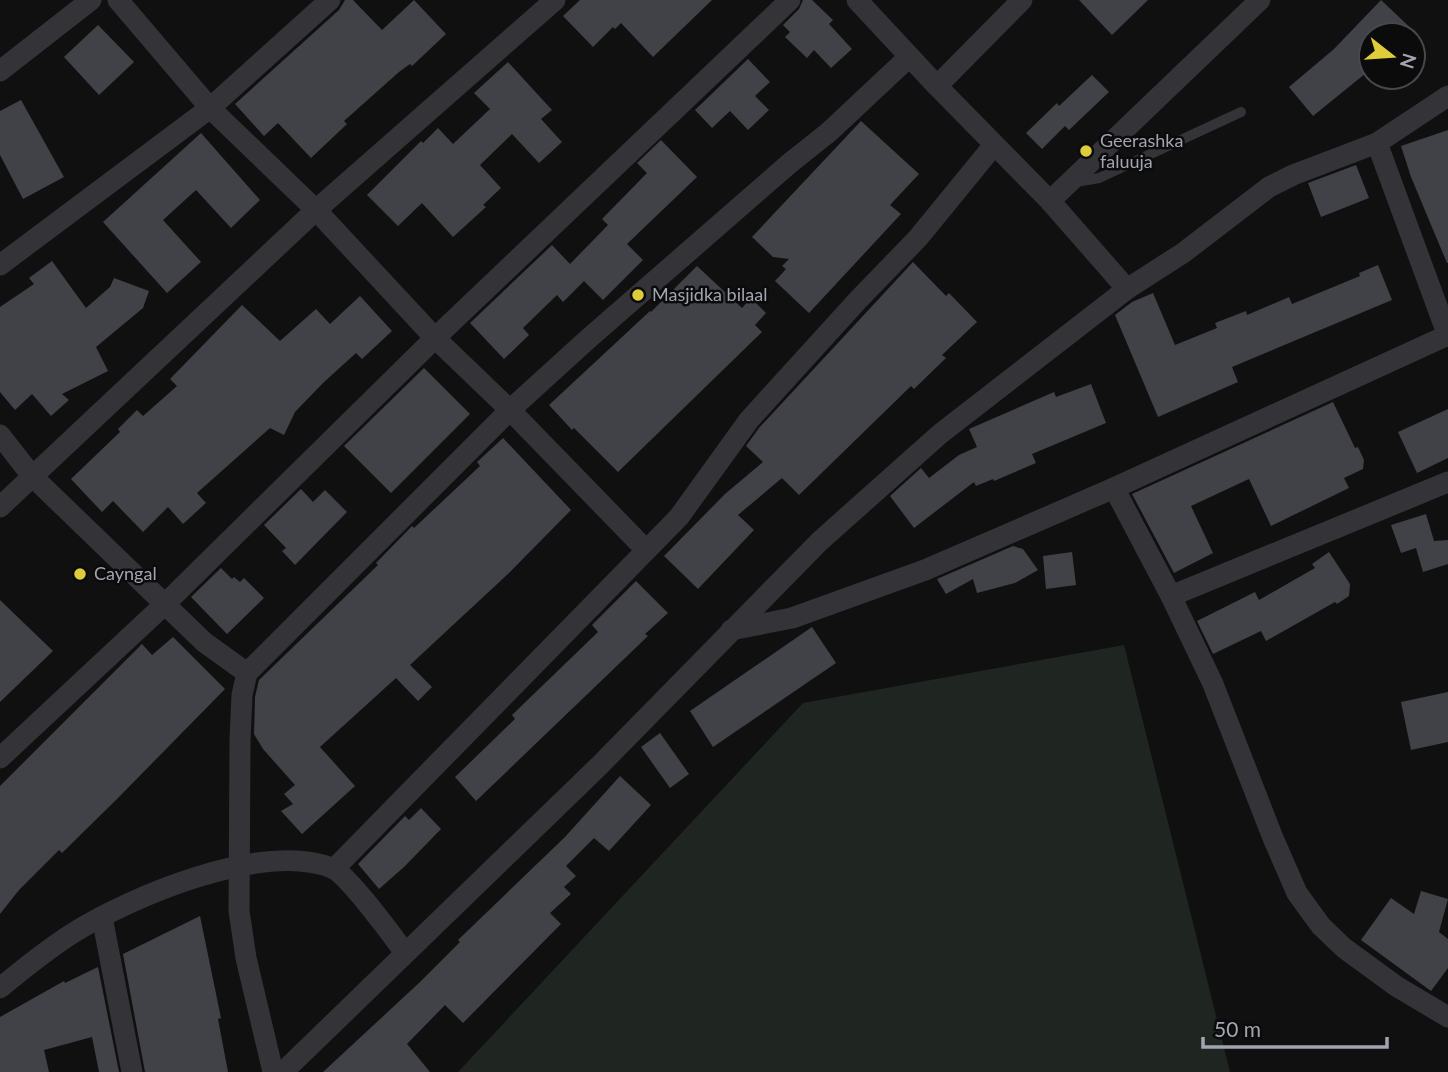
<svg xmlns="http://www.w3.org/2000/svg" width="1448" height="1072" viewBox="0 0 1448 1072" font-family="Lato,sans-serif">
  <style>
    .green { fill: #1f2521 }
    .building { fill: #414247 }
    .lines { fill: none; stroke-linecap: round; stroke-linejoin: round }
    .service { stroke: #343338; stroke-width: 10 }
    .minor { stroke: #343338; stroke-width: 21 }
    .poi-dot { fill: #dfcc3a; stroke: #0b0b0c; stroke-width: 2.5 }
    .labels { text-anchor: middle; stroke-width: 5; stroke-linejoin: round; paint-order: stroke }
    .poi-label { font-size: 18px; fill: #a2a4b1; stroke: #0b0b0c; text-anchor: start }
  </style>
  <rect width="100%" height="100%" fill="#101011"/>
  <polygon class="green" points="1124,645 1230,1072 458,1072 803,703"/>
  <g class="building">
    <polygon points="345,0 353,0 382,30 414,0 446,34 412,66 410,64 399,72 344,121 347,124 311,158 278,123 264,136 235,104 339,10"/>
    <polygon points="580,0 712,0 653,57 621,23 615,29 613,27 593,47 563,16"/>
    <polygon points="803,0 812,0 833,20 829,24 852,49 831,68 814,50 807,58 785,37 790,32 783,25 799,9"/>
    <polygon points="1079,0 1148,0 1112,35"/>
    <polygon points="1381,0 1418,35 1371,35 1371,69 1313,116 1289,87 1334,49"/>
    <polygon points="98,25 134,62 99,95 64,57"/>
    <polygon points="748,59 770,82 755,96 769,110 748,130 730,111 712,128 695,110"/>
    <polygon points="508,62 552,110 541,119 562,142 539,163 512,134 480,165 501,188 483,205 486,207 453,237 422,203 398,226 367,195 421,141 423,143 438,128 453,144 490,109 474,93"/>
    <polygon points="1092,75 1109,92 1069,130 1065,126 1042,149 1026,133 1057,103 1059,106"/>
    <polygon points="21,100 64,177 23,199 0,155 0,111"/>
    <polygon points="861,121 919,174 890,205 901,214 809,313 775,281 786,269 782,266 789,259 773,257 752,237"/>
    <polygon points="1448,130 1448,263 1447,263 1411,177 1401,146"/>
    <polygon points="201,133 260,200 231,228 196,190 163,220 201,262 167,293 103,222"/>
    <polygon points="661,140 697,177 627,244 643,260 603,300 584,281 563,302 557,295 523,328 529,335 504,359 470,323 552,245 570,264 608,225 602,219 647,173 637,163"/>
    <polygon points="1356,165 1369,198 1321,217 1308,183"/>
    <polygon points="52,261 86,308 110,287 114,278 149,291 143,308 96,347 108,371 62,394 69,400 51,416 32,394 15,410 0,392 0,307 34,284 29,278"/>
    <polygon points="913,262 946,296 949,293 977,322 942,355 946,358 914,389 911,386 799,495 782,478 738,515 754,530 698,589 664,556 725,494 763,462 746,446 759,428"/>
    <polygon points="1378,265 1392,300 1232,367 1238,382 1158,417 1115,315 1132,302 1153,293 1175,345 1217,328 1215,323 1246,311 1247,315 1289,297 1292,304 1360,276 1359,273"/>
    <polygon points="697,266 742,308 751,298 766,313 755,325 762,332 618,472 574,428 572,430 549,405 650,311 651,312"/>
    <polygon points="360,296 392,331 362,359 356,353 323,383 295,412 284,435 270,428 197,493 206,503 183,524 168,507 143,532 113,501 102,512 71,479 120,432 118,429 137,410 143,416 177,386 170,379 242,305 280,341 316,309 330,324"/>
    <polygon points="424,368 470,414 391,493 344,446"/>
    <polygon points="1091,384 1106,423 1032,454 1036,463 994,481 993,479 976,486 974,482 914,528 890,496 921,468 929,478 959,455 977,447 969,429 1054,392 1056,397"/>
    <polygon points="1333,402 1355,448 1358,447 1364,460 1363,469 1344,478 1349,488 1271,526 1249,479 1191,506 1213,553 1174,573 1132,494"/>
    <polygon points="1448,409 1448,458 1417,473 1398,432"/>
    <polygon points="503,438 571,510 509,573 410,665 432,687 418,701 396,678 320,747 355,786 302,834 281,811 293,804 284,794 295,785 263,749 254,734 255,697 259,680 378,565 376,563 412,526 414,528 480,466 477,462"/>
    <polygon points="301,489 313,502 325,490 347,512 295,565 282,551 286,548 264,525"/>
    <polygon points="1426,514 1434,541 1448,540 1448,564 1423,572 1416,548 1401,553 1391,525"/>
    <polygon points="1013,546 1023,549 1038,570 1015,583 977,593 973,579 946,594 937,579"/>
    <polygon points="1072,552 1076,585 1046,589 1043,556"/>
    <polygon points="1329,552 1350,584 1349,596 1337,604 1335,602 1266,641 1261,631 1213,654 1197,621 1255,592 1259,600 1315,568 1312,564"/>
    <polygon points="221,568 232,579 234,577 240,582 244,578 264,598 227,634 191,597"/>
    <polygon points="636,581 668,613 645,634 648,636 476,801 455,777 515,719 512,715 598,632 592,625"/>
    <polygon points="0,600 53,651 0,702"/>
    <polygon points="812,627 836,663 713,747 690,711"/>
    <polygon points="173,637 225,689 117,799 62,853 59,850 19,890 0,914 0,786 142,644 152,655"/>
    <polygon points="1448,692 1448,742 1411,750 1401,702"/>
    <polygon points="660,733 689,774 670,788 641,747"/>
    <polygon points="620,776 651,805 609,851 594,838 566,866 576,876 564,887 571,894 550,913 561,924 463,1023 445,1005 407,1044 430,1072 323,1072 420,982 460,942 458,940 565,837"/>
    <polygon points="421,808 441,829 404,867 379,889 358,864 405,816 409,820"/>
    <polygon points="1421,891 1448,899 1439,932 1448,939 1448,968 1431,991 1361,940 1391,898 1414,914"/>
    <polygon points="200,916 221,1018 218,1019 228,1072 145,1072 123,954"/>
    <polygon points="98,967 119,1072 99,1072 92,1037 44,1050 49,1072 0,1072 0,1017 64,981 65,983"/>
  </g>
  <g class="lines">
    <polyline class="service" points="1076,182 1099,178 1241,112"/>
    <g class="minor">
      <polyline points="118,0 210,108 316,210 435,338 510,410 646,550"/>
      <polyline points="857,0 937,86 1050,201 1127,289"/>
      <polyline points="0,71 91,0"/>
      <polyline points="937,86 1022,0"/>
      <polyline points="1377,143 1448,336"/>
      <polyline points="1050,201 1260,0"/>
      <polyline points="0,265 210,108 330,0"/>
      <polyline points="0,435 32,476 204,642 247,673"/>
      <polyline points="1114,488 1171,596 1213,684 1273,838 1297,893 1321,926 1344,948 1396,986 1448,1017"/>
      <polyline points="0,507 316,210 555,0"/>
      <polyline points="1171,596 1448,482"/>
      <polyline points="731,630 792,618 925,570 1114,488 1448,335"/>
      <polyline points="0,758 165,604 435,338 790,0"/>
      <polyline points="334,869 679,517 749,420 858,300 918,238 994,145"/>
      <polyline points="102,917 132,1072"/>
      <path d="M 0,988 C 23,969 48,949 73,933 C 132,896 263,841 332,868 C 347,874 393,936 405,953"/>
      <polyline points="273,1072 246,958 239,911 240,740 242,695 247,673 510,410 588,339 790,163 829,132 909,57"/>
      <polyline points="283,1072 598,767 820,541 940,434 1127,289 1183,253 1269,187 1293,175 1377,143 1448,96"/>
    </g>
  </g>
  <g class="poi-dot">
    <circle cx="1086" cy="151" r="7"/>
    <circle cx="638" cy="295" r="7"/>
    <circle cx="80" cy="574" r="7"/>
  </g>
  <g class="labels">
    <g class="poi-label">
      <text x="1100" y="147">Geerashka<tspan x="1100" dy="21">faluuja</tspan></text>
      <text x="652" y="301">Masjidka bilaal</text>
      <text x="94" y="580">Cayngal</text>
    </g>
  </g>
  <g transform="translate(1392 56) rotate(107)"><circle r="33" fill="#0b0b0c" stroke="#47484e" stroke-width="2"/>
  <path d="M0-5L12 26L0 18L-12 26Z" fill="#dfcc3a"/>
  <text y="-10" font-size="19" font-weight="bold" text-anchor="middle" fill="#a2a4b1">N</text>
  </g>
  <path d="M1203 1037v10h184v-10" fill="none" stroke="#a2a4b1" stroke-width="3.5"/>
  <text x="1214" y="1037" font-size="21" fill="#a2a4b1" stroke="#0b0b0c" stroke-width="5" paint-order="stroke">50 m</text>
</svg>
